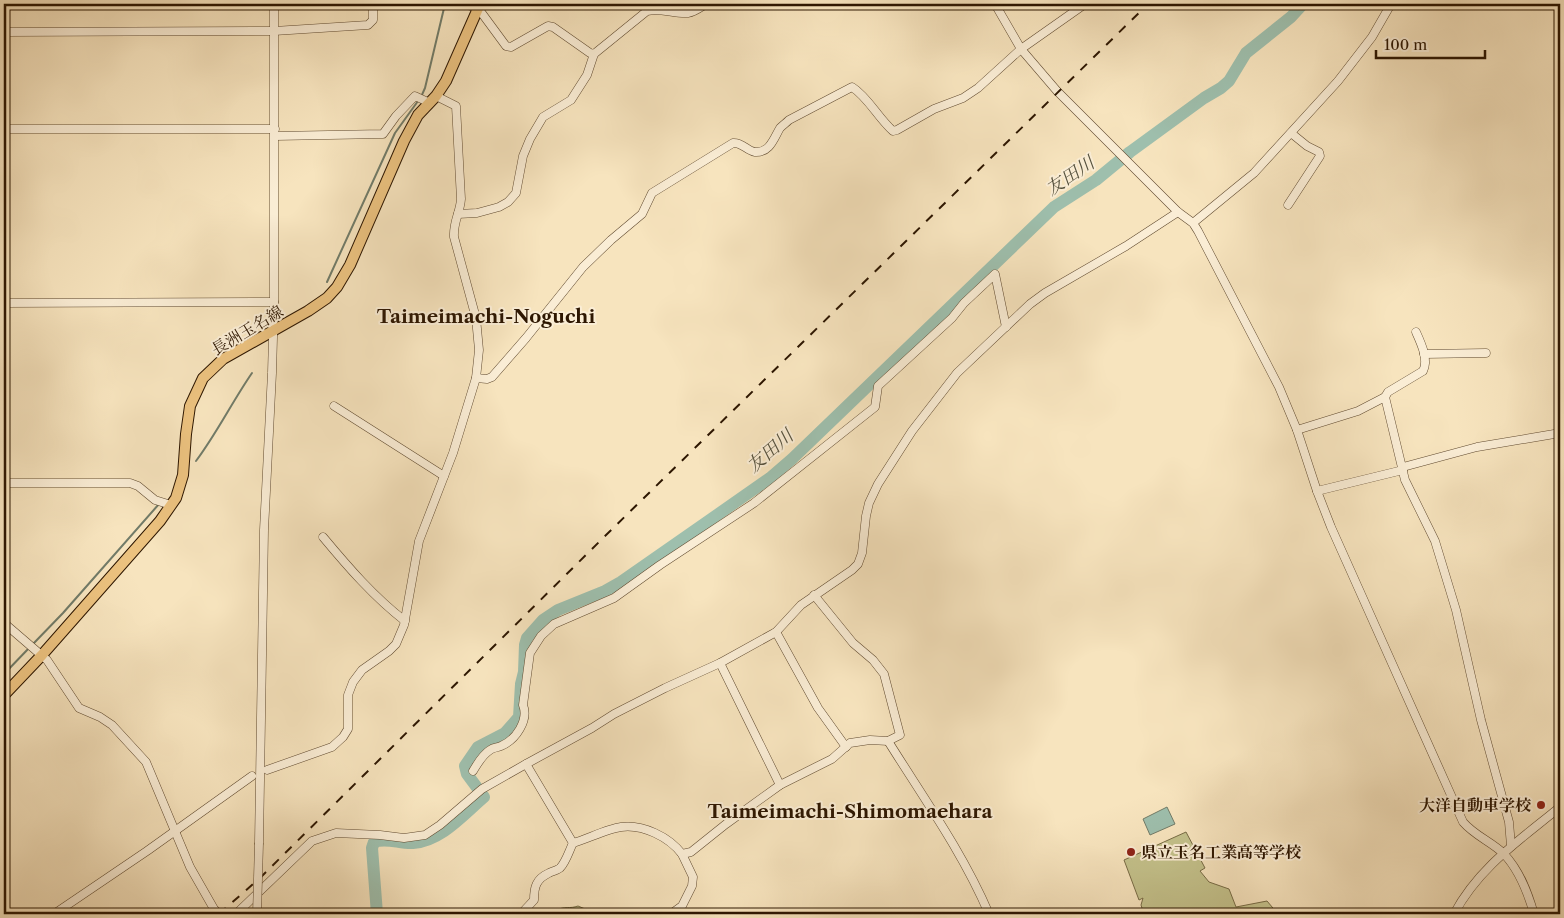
<svg xmlns="http://www.w3.org/2000/svg" width="1564" height="918" viewBox="0 0 1564 918" font-family="'Libre Caslon Text','Noto Serif JP',serif">
  <style>
    .green { fill: #c4c28c; stroke: #786c46 }
    .water { fill: #9ebfad; stroke: #717b68 }
    .lines { fill: none; stroke-linecap: round; stroke-linejoin: round }
    .stream { stroke: #717b68; stroke-width: 2 }
    .river { stroke: #9ebfad; stroke-width: 12 }
    .minor-casing { stroke: #604a30; stroke-width: 9 }
    .major-casing { stroke: #2d1601; stroke-width: 12 }
    .minor { stroke: #faedd5; stroke-width: 8 }
    .major { stroke: #ecc27f; stroke-width: 10 }
    .rail { stroke: #2d1601; stroke-width: 2; stroke-dasharray: 9 9; stroke-linecap: butt }
    .minor-bridge-casing { stroke: #604a30; stroke-width: 9; stroke-linecap: butt }
    .minor-bridge { stroke: #faedd5; stroke-width: 8 }
    .poi-dot { fill: #8f2418; stroke: #faedd5; stroke-width: 2 }
    .labels { text-anchor: middle; stroke-width: 4; stroke-linejoin: round; paint-order: stroke }
    .street-label { font-size: 16px; fill: #2d1601; stroke: #faedd5 }
    .poi-label { font-size: 16px; font-weight: bold; fill: #2d1601; stroke: #faedd5; text-anchor: end }
    .water-label { font-size: 18px; font-style: italic; fill: #55513d; stroke: #faedd5 }
    .quarter-label { font-size: 19px; font-weight: bold; fill: #2d1601; stroke: #faedd5 }
  </style>
  <rect width="100%" height="100%" fill="#f7e4be"/>
  <filter id="stains"><feTurbulence type="fractalNoise" baseFrequency=".004" numOctaves="4"/><feColorMatrix values="0 0 0 0 .2 0 0 0 0 .09 0 0 0 0 .02 0 0 0 .5 -.17"/></filter>
  <radialGradient id="worn" r=".72"><stop offset=".6" stop-color="#630" stop-opacity="0"/><stop offset="1" stop-color="#630" stop-opacity=".3"/></radialGradient>
  <g class="green">
    <polygon points="1186,832 1205,868 1200,871 1209,882 1229,889 1236,907 1267,901 1278,914 1144,914 1141,905 1143,898 1139,900 1124,860"/>
    <path d="M 578,906 L 597,914 L 557,914 L 557,910 C 564,906 570,909 578,906 Z"/>
  </g>
  <polygon class="water" points="1167,807 1175,824 1150,835 1143,819"/>
  <g class="lines">
    <g class="stream">
      <polyline points="421,97 425,88 445,4"/>
      <polyline points="327,282 395,133 418,101"/>
      <path d="M 196,461 C 217,433 232,402 252,373"/>
      <polyline points="33,644 63,613 159,504"/>
      <polyline points="4,674 30,647"/>
    </g>
    <path class="river" d="M 377,914 L 372,848 L 374,842 C 386,837 400,844 413,843 C 441,841 463,815 484,797 L 467,774 L 465,766 L 478,747 L 505,733 L 519,717 L 521,684 L 524,672 L 525,645 L 527,638 L 543,620 L 558,610 L 605,591 L 621,582 L 770,478 L 792,459 L 1054,207 L 1096,180 L 1130,152 L 1204,98 L 1221,88 L 1229,81 L 1246,53 L 1291,17 L 1303,4"/>
    <g class="minor-casing">
      <g id="minor">
        <polyline points="463,4 478,8 506,46 511,47 548,26 553,27 590,53 594,54"/>
        <path d="M 995,4 L 1021,49 L 1057,91 L 1178,212 L 1193,223 L 1198,231 L 1279,387 L 1297,430 L 1317,491 L 1331,527 L 1463,822 C 1475,836 1492,842 1504,854 C 1520,871 1528,893 1534,914"/>
        <polyline points="4,32 274,31 368,25 373,20 373,7 377,4"/>
        <polyline points="4,129 275,129"/>
        <polyline points="275,136 383,134 396,116 415,96 430,103"/>
        <polyline points="1288,205 1320,156 1319,152 1307,146 1291,133"/>
        <path d="M 458,214 L 477,213 L 499,207 L 508,202 L 516,193 L 523,156 L 530,139 L 543,117 L 571,100 L 587,75 L 594,54 L 647,11 C 661,8 674,14 688,13 C 695,12 701,7 706,4"/>
        <polyline points="1193,223 1254,173 1338,81 1372,37 1391,4"/>
        <polyline points="4,303 274,302"/>
        <polyline points="1424,354 1486,353"/>
        <path d="M 476,378 L 487,379 L 492,377 L 526,338 L 583,267 L 611,240 L 642,214 L 652,193 L 733,143 C 742,142 747,151 755,152 C 770,153 774,138 780,128 C 783,125 786,123 789,120 L 852,87 C 868,97 878,118 893,131 L 897,130 L 934,109 L 963,98 L 978,88 L 1021,49 L 1085,4"/>
        <path d="M 1385,397 L 1388,392 L 1423,371 C 1429,360 1421,343 1416,332"/>
        <polyline points="334,406 444,476"/>
        <polyline points="1297,430 1358,411 1385,397 1405,480 1435,541 1456,610 1481,720 1509,822 1511,846"/>
        <polyline points="1403,467 1477,447 1560,433"/>
        <polyline points="4,483 130,483 138,486 155,500 171,505"/>
        <polyline points="1317,491 1403,470"/>
        <path d="M 323,537 C 348,567 374,597 405,621"/>
        <polyline points="4,623 47,660 79,708 100,717 112,725 146,762 190,867 214,909 219,914"/>
        <polyline points="776,632 818,708 846,747"/>
        <polyline points="720,663 780,785"/>
        <path d="M 888,741 C 923,797 963,853 989,914"/>
        <polyline points="526,764 573,843"/>
        <path d="M 267,770 L 332,747 L 343,737 L 348,729 L 348,695 L 353,682 L 362,670 L 389,651 L 396,644 L 404,625 L 419,541 L 453,453 L 476,378 L 479,350 L 476,318 L 454,237 C 453,222 460,213 461,199 L 456,106 L 436,96"/>
        <path d="M 473,771 C 478,763 482,755 490,750 C 494,747 497,748 501,746 C 516,740 529,720 523,705 L 530,653 L 541,636 L 554,624 L 614,598 L 660,565 L 754,503 L 875,407 L 878,386 L 952,318 L 964,303 L 995,274 L 1006,327"/>
        <polyline points="259,843 264,530 272,373 274,302 274,4"/>
        <polyline points="54,914 147,851 252,776"/>
        <polyline points="236,914 312,841 336,833 380,835 404,838 425,835 440,825 482,789 526,764 592,728 614,714 665,688 720,663 776,632 801,605 852,570 858,564 862,553 866,516 869,503 878,484 912,431 957,373 1030,304 1045,293 1126,246 1178,212"/>
        <path d="M 521,914 L 534,900 C 534,887 536,879 549,873 C 553,871 556,871 560,868 C 566,862 569,851 573,843 C 587,839 607,829 621,827 C 643,824 669,837 682,854 L 691,852 L 726,824 L 780,785 L 832,759 L 850,743 L 870,740 L 888,741 L 900,735 L 884,674 L 873,660 L 853,643 L 814,595"/>
        <polyline points="671,914 682,906 692,886 693,877 682,854"/>
        <path d="M 1454,914 C 1479,867 1520,840 1560,807"/>
      </g>
    </g>
    <g class="major-casing">
      <polyline id="major" points="4,695 42,655 160,521 176,498 183,475 186,434 190,406 203,378 223,359 308,311 327,298 337,287 350,265 404,141 418,115 436,96 446,81 480,4"/>
    </g>
    <use href="#minor" class="minor"/>
    <use href="#major" class="major"/>
    <polyline class="rail" points="219,914 261,877 603,538 1148,4"/>
    <g class="minor-bridge-casing">
      <polyline id="minor-bridge" points="257,914 259,843"/>
    </g>
    <use href="#minor-bridge" class="minor-bridge"/>
  </g>
  <g class="poi-dot">
    <circle cx="1541" cy="805" r="5"/>
    <circle cx="1131" cy="852" r="5"/>
  </g>
  <g class="labels">
    <g class="street-label">
      <text transform="translate(247 330) rotate(-31)" y="6">長洲玉名線</text>
    </g>
    <g class="poi-label">
      <text x="1531" y="811">大洋自動車学校</text>
      <text x="1141" y="858" text-anchor="start">県立玉名工業高等学校</text>
    </g>
    <g class="water-label">
      <text transform="translate(1070 176) rotate(-34)" y="6">友田川</text>
      <text transform="translate(770 451) rotate(-41)" y="6">友田川</text>
    </g>
    <g class="quarter-label">
      <text x="486" y="323">Taimeimachi-Noguchi</text>
      <text x="850" y="818">Taimeimachi-Shimomaehara</text>
    </g>
  </g>
  <rect width="1564" height="918" fill="none" stroke="#f7e4be" stroke-width="20"/>
  <rect x="5" y="5" width="1554" height="908" fill="none" stroke="#2d1601" stroke-width="2.5"/>
  <rect x="10" y="10" width="1544" height="898" fill="none" stroke="#2d1601"/>
  <path d="M1376 50v8h109v-8" fill="none" stroke="#2d1601" stroke-width="2.5"/>
  <text x="1384" y="50" font-size="15" fill="#2d1601" stroke="#faedd5" stroke-width="4" paint-order="stroke">100 m</text>
  <rect width="100%" height="100%" filter="url(#stains)"/>
  <rect width="100%" height="100%" fill="url(#worn)"/>
</svg>
